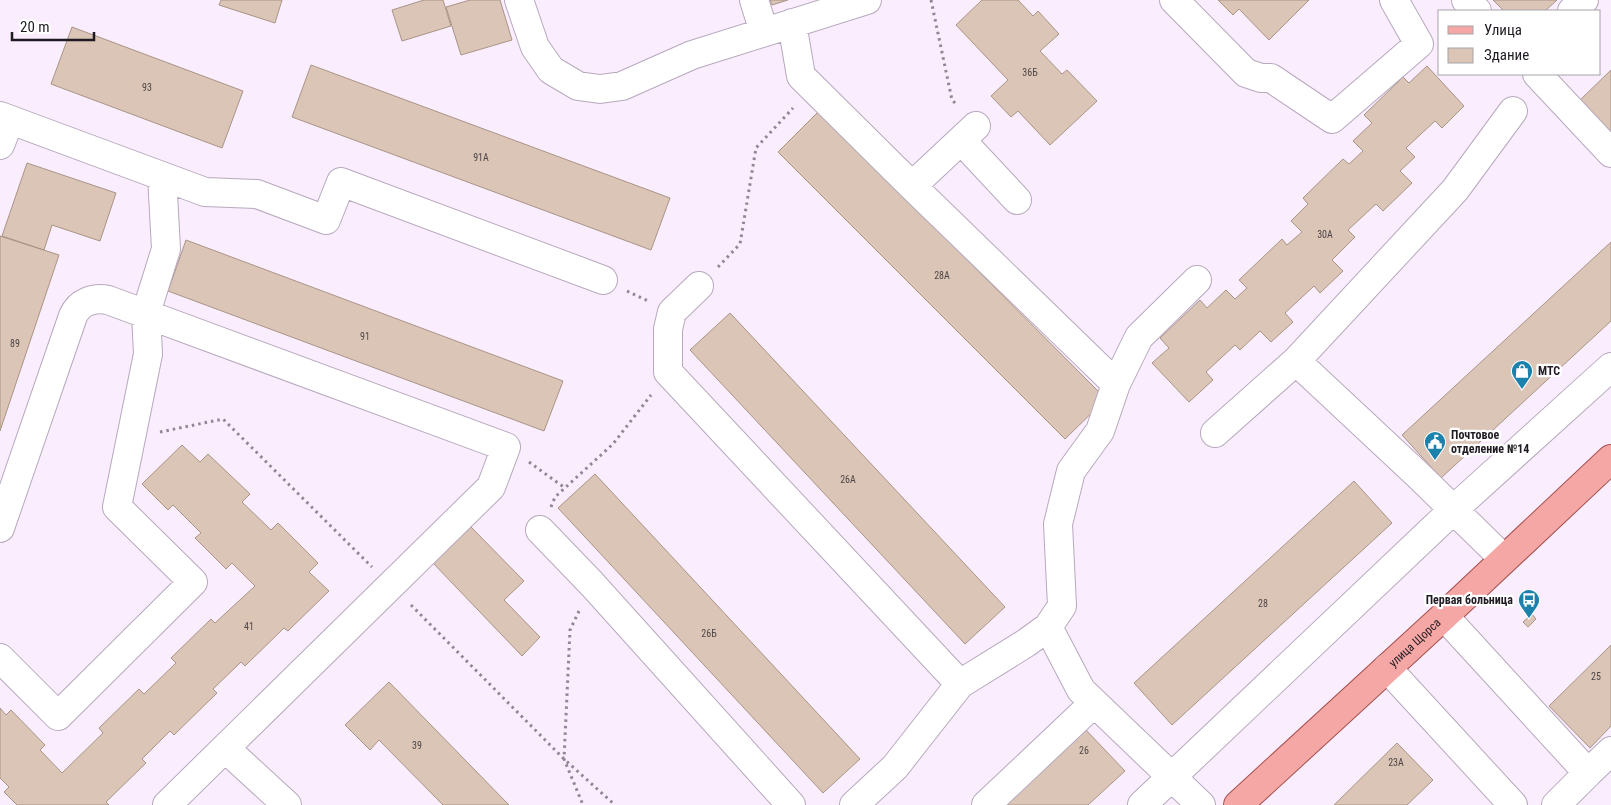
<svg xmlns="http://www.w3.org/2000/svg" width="1611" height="805" font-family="'Roboto Condensed',sans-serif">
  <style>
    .building { fill: #dbc5b6; stroke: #a99486 }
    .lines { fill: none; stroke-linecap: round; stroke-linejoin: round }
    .minor-casing { stroke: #b7a9bd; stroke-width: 30 }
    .major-casing { stroke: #a5504f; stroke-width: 30 }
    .path { stroke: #908793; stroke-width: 3; stroke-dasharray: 2.5 4; stroke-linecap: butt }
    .minor { stroke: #fff; stroke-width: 28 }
    .major { stroke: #f4a7a4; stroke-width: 28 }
    .labels { text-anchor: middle; stroke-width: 4.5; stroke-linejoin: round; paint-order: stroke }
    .number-label { font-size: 10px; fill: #4f4647 }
    .poi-label { font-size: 12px; font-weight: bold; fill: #201b22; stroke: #fff; text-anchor: start }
    .street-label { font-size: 12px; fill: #201b22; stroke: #fff }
  </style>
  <rect width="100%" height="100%" fill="#f9edfe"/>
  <!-- building -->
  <path class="building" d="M221,0H282L275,23L219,5Z
    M424,0H443L451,26L402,41L392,10Z
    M470,0H500L512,40L461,55L446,7Z
    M770,0H788L772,5Z
    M982,0H1018L1033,16L1038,11L1059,34L1040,51L1062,74L1067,70L1097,101L1050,145L1018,111L1011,117L991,96L1008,80L956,25Z
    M1218,0H1309L1269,40L1239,9L1233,15Z
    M1493,0H1557L1545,11H1504Z
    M72,27L243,91L222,148L51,84Z
    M311,65L670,198L651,250L292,117Z
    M1427,66L1464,106L1442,128L1435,121L1406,148L1415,157L1400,171L1412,183L1383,211L1376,204L1348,230L1355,237L1332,260L1343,271L1320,293L1314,286L1285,313L1293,322L1271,342L1260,331L1240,350L1235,345L1206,372L1213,380L1189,402L1152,363L1169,348L1160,338L1200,300L1207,308L1226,290L1235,299L1247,288L1239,280L1282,239L1287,245L1302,232L1291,221L1308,204L1303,198L1343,159L1349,164L1363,151L1353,141L1372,123L1364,115L1403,77L1409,83Z
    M1611,70V136L1578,102Z
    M819,111L1106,399L1065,439L778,152Z
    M27,163L116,193L100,241L52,225L44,250L2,236Z
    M0,236L59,255L0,431Z
    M186,240L563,381L544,431L168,291Z
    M1611,242V321L1441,478L1402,435Z
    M730,313L1005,607L965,644L690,350Z
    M182,445L200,462L208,454L250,494L242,502L271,530L278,523L318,563L309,572L329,591L288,631L284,628L245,666L241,662L213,689L217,693L174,735L170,731L142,759L146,763L106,802L109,805H17L4,792L9,787L0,778V708L6,715L11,710L45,745L40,750L62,773L103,733L99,728L139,689L144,694L176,663L171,658L211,619L215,623L255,586L232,563L226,569L195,538L201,533L173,505L168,510L142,484Z
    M595,474L860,759L823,793L558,508Z
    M1354,481L1392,523L1172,725L1134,683Z
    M471,527L524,581L504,600L540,637L522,656L433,563Z
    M1532,614L1536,619L1528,627L1523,622Z
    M1611,645V726L1590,748L1549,706Z
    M389,682L509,805H443L379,740L370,750L345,725Z
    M1085,729L1125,771L1088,805H1005Z
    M1397,743L1433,780L1407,805H1334Z"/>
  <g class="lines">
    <!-- minor casing -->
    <g class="minor-casing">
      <path id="minor" d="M519,0L535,47L551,70L578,86L600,89L622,86L692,55L867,0
        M754,0L764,32
        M1174,0L1246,73L1261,78H1271L1332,119L1419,44L1394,0
        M1466,0L1477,11
        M1572,11L1584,0
        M792,23L801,76L912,186L1116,384L1100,431L1071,471L1058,524L1062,606L1048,627L1081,690L1201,805
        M1537,74L1611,153
        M0,116L205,192L257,194L326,220L341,182L603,280
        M961,140L1017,200
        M0,145L10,120
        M912,186L976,126
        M699,286L672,312L668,329V372L960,684
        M1296,361L1418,475L1504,559
        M1116,384L1139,337L1197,280
        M1215,433L1296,361L1455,190L1513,111
        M0,528L73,316C79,302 94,297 108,300L506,447L491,487L167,805
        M540,530L592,584L791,805
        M1444,616L1588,773L1611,751
        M0,658L58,716L193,582L117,507L148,354L146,313L166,249L162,176
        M1387,668L1513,805
        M225,748L287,805
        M854,805L895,767L960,684L1026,643L1048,627
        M986,805L1094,703
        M1142,805L1453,510L1611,367
        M1556,805L1588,773"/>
    </g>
    <!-- major casing -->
    <g class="major-casing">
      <g id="major">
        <path id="s1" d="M1238,805L1444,616L1611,459"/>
      </g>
    </g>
    <!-- path -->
    <path class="path" d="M931,0L952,100L957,105
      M718,267L740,244L756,148L793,108
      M627,291L648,301
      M160,432L223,419L372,567
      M529,462L565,488
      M551,507L555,497L613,444L651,395
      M411,605L564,759L615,805
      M579,611L570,630L564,759L583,805"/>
    <!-- minor -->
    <use href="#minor" class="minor"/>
    <!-- major -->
    <use href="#major" class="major"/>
  </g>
  <!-- icons -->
  <defs>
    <g id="shop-pin" transform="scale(1.125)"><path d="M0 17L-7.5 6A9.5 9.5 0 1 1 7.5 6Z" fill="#1c82ac" stroke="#fff"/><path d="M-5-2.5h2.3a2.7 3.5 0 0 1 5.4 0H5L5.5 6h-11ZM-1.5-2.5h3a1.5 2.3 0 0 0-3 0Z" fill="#fff"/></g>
    <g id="civic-pin" transform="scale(1.125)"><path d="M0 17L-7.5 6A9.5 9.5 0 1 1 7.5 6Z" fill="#1c82ac" stroke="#fff"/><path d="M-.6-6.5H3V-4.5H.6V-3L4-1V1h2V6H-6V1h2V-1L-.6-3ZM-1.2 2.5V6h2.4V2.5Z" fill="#fff"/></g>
    <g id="bus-pin" transform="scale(1.125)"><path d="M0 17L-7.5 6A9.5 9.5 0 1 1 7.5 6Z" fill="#1c82ac" stroke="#fff"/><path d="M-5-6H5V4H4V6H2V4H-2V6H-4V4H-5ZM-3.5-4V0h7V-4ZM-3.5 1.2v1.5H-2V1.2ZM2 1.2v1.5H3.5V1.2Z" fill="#fff"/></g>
  </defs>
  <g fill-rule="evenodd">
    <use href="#shop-pin" x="1522" y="371"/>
    <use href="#civic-pin" x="1435" y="442"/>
    <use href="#bus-pin" x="1529" y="600"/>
  </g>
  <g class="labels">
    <!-- number labels -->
    <g class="number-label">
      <text x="1030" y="76">36Б</text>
      <text x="147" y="91">93</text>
      <text x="481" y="161">91А</text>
      <text x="1325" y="238">30А</text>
      <text x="942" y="279">28А</text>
      <text x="365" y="340">91</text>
      <text x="15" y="347">89</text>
      <text x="848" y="483">26А</text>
      <text x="1263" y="607">28</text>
      <text x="249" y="630">41</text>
      <text x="709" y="637">26Б</text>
      <text x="1596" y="680">25</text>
      <text x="417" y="749">39</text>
      <text x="1084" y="754">26</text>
      <text x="1396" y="766">23А</text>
    </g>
    <!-- poi labels -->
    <g class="poi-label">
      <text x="1538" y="375">МТС</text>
      <text x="1451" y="439">Почтовое<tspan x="1451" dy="14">отделение №14</tspan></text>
      <text x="1513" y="604" text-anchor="end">Первая больница</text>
    </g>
    <!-- street labels -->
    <g class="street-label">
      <text dy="4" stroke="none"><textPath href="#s1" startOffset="240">улица Щорса</textPath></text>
    </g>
  </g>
  <!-- legend -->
  <rect x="1438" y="10" width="162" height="65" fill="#ffffff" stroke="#a6a4a7"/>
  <rect x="1448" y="26" width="25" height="8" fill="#f4a7a4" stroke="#a6a4a7"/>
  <text x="1484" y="35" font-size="15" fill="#201b22">Улица</text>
  <rect x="1448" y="48" width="25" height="15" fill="#dbc5b6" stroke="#a6a4a7"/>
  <text x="1484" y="60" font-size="15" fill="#201b22">Здание</text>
  <!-- scale -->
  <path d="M12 32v8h82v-8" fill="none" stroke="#201b22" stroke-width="2.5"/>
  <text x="20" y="32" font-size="15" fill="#201b22" stroke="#ffffff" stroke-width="4" paint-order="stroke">20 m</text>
</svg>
